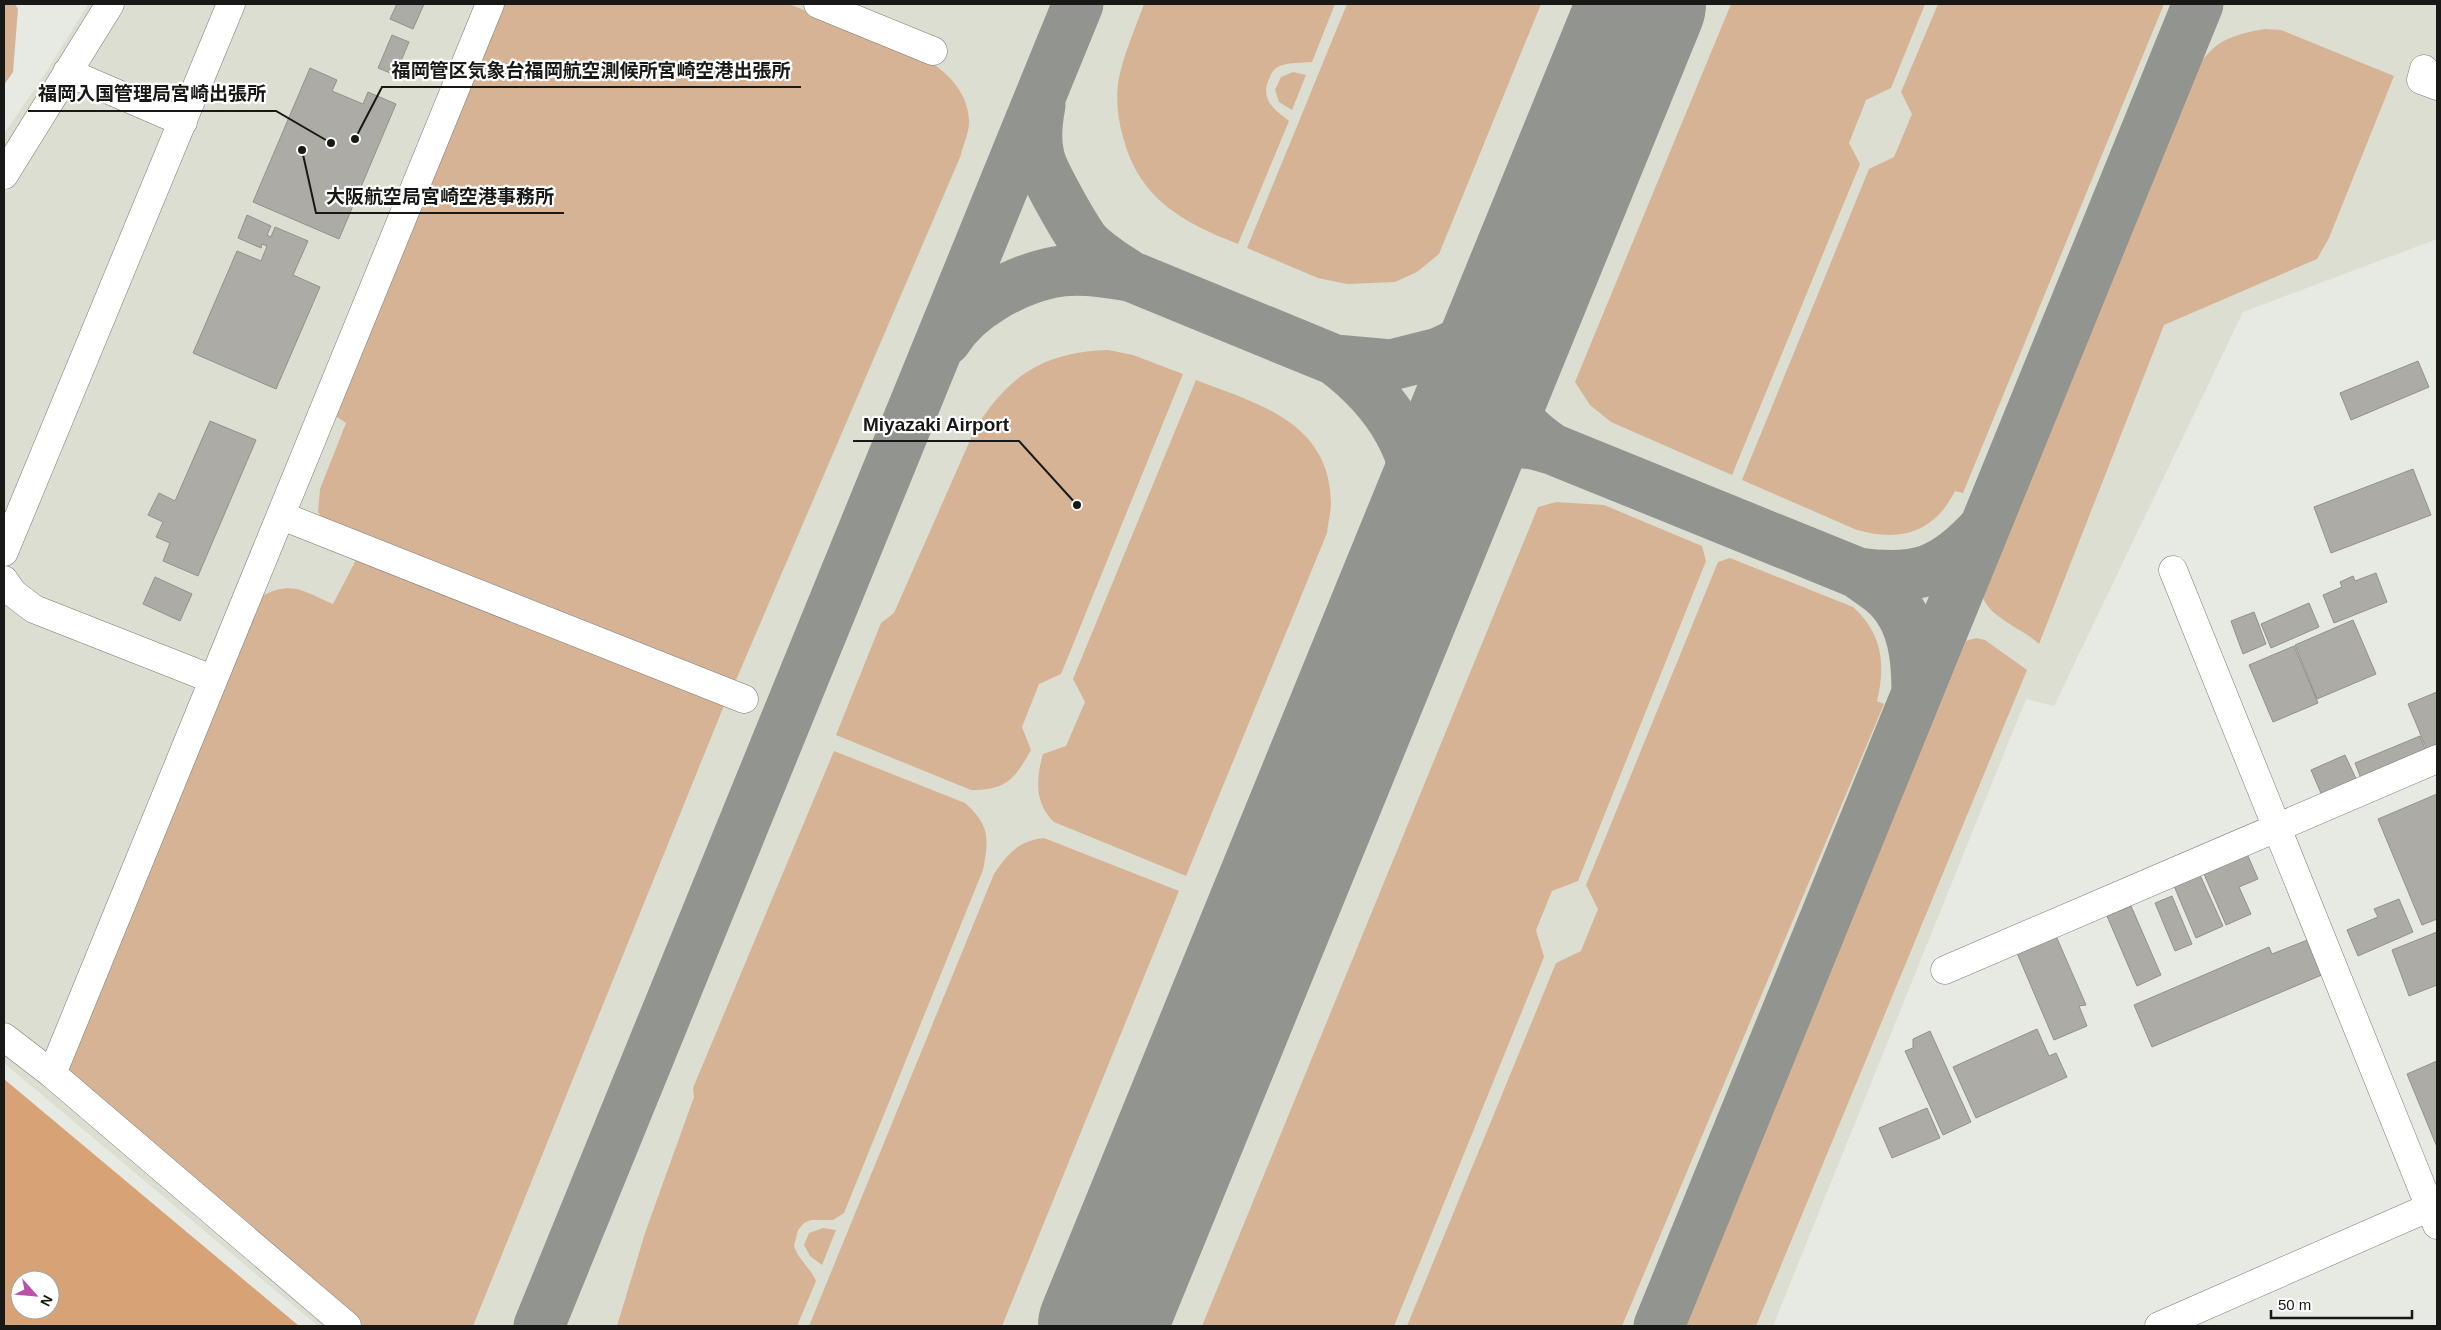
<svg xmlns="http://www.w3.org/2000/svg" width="2441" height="1330" font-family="Arial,'Noto Sans JP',sans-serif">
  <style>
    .built { fill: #dbded1 }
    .green { fill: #d7b395 }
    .forest { fill: #d7a376; fill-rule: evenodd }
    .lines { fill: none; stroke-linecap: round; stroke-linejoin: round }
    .taxiway { stroke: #929490; stroke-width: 51 }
    .runway { stroke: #929490; stroke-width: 128 }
    .building { fill: #adaba5; stroke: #93918b }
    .minor-casing { stroke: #797b75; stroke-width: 29 }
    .minor { stroke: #fff; stroke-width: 28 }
    .leader { fill: none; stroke: #181916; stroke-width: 2 }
    .callout-dot { fill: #181916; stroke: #fff; stroke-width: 2 }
    .callout-label { font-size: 19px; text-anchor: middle; font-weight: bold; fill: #181916; stroke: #fff; stroke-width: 4.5; stroke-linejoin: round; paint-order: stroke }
  </style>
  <rect width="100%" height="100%" fill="#e7e9e3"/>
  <!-- built -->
  <path class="built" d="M88,4H2437V239L2243,312L2054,706L2026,699L1773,1326H318L4,1063V134L49,68Z"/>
  <!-- green -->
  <path class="green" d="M4,4H15L18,9L13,72L4,85Z
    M497,4H789L932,63C951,76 968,95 969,120C970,131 963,144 961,155L733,687L325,522L318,512L320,489L346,423L331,413Z
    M1144,4H1335L1312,62C1302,63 1290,62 1280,66C1275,68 1272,71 1270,77C1259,98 1273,109 1289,121L1238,244C1182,222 1139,199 1123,137C1117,116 1115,94 1120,73C1126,49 1136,26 1144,4Z
    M1347,4H1541L1439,254L1417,272L1395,282L1347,284L1318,278L1247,248Z
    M1731,4H1925L1891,88L1866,100L1849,143L1860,164L1732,475L1611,422L1590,405L1575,382Z
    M1938,4H2164L1963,493L1955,491C1934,533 1900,542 1857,530L1742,480L1869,169L1894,157L1912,114L1901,92Z
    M2265,29L2281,30L2394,76L2329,238L2317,259L2164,325L2039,644C2022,628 1992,619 1983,598L2188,81C2211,44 2223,36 2265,29Z
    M1293,72L1306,75L1292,110L1279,102L1275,90L1281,77Z
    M1108,350L1133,355L1183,374L1061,674L1039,684L1022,727L1031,750C1015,779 1006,790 971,790L836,735L881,623L894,613L975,429C1009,375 1044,352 1108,350Z
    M1196,380C1258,404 1329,421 1331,502C1331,512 1328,523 1327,533L1186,876L1054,822C1034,803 1036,779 1043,754L1066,746L1085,702L1073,679Z
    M1556,502L1604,505L1702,546L1706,561L1578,881L1552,891L1536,930L1544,957L1394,1326H1202L1538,507Z
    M357,558L725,703L473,1326H362L351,1313L68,1071L66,1059L262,596C293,580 304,592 333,604Z
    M1730,558L1853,607C1882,633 1886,664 1877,701L1884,704L1622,1326H1407L1556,963L1581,951L1598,909L1586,885L1718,562Z
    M1976,638L1985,640L2027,670L1756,1326H1680L1966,641Z
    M834,751L965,803C990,825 989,839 983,870L844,1213L833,1220H811L804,1223L798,1230L794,1246C799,1261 810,1267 816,1281L797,1326H617L646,1230L694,1097L693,1088Z
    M1044,838L1179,891L1002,1326H809L994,874C1007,854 1020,840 1044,838Z
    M823,1228L836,1230L822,1265L810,1256L804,1245L809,1233Z"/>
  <!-- forest -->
  <path class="forest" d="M4,1079L299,1326H4ZM20,1280H50V1310H20Z"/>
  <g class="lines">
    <!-- taxiway -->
    <path class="taxiway" d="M1040,105C1037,121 1035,140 1039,156C1042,172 1074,227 1084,241C1096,255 1115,266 1130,276L1335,360L1391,365L1439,353L1462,342L1485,327L1505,308L1538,259
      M1508,332C1494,388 1503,416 1552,449L1858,573C1917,581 1944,572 1984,528
      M946,340C967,306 1012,282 1050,273C1076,267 1104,272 1130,276
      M1335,360C1388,400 1425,455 1419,524C1418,540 1412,557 1409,573
      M1434,515C1440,504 1445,491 1452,480C1465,460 1492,444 1517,443C1529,442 1541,446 1552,449
      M1858,573C1868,581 1881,588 1889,597C1914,622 1917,660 1917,692
      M539,1326L1078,4
      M1659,1326L2198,4"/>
    <!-- runway -->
    <path class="runway" d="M1102,1326L1642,4"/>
  </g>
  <!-- building -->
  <path class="building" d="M397,4H424L413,29L390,19Z
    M392,35L409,42L395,75L378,68Z
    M310,68L337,80L332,91L363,104L368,92L396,104L339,239L253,202Z
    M247,215L271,226L267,235L271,237L275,227L308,241L293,275L320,287L276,389L193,353L237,251L261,261L267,246L262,244L261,248L238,238Z
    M2418,361L2429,387L2351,420L2340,393Z
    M210,421L256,440L198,576L163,561L170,543L156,537L163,522L148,515L159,493L175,501Z
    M2413,469L2431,515L2331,553L2314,507Z
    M2376,573L2387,602L2334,623L2323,595L2342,587L2340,582L2353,576L2355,581Z
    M155,577L192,594L180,621L143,604Z
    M2309,603L2319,627L2271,648L2261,624Z
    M2254,612L2266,644L2243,654L2231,621Z
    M2353,620L2376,674L2317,699L2295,645Z
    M2294,646L2318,703L2273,722L2249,665Z
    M2437,692V746L2427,750L2408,704Z
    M2420,736L2427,754L2362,781L2355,763Z
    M2345,755L2358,783L2323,798L2311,770Z
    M2437,794V919L2422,925L2378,819Z
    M2244,847L2258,879L2239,887L2251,914L2226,925L2201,867Z
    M2200,875L2223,926L2196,938L2174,886Z
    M2172,896L2192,944L2175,951L2155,903Z
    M2399,899L2413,932L2358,956L2347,930L2378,917L2374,909Z
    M2131,906L2161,975L2137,986L2107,916Z
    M2053,929L2086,1005L2079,1006L2087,1026L2054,1040L2014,946Z
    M2437,932V985L2409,996L2392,950Z
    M2310,939L2324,974L2152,1047L2134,1005L2269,947L2272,954Z
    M2037,1029L2049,1056L2056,1053L2067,1077L1976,1118L1953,1067Z
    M1930,1031L1971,1122L1943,1135L1905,1051L1913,1048V1039Z
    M2437,1061V1147L2407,1074Z
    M1927,1108L1940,1138L1892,1158L1879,1128Z"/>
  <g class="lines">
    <!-- minor casing -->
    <g class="minor-casing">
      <path id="minor" d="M818,4L933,51
        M2424,69L2421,80L2437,86
        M67,72L183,122
        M4,175L110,4
        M282,516L744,699
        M4,552L231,4
        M2173,570L2437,1225
        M4,580L13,593L34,609L212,679
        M1945,970L2437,759
        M4,1037L52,1074L347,1326
        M52,1074L490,4
        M2159,1326L2437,1204"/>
    </g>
    <!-- minor -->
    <use href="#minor" class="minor"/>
  </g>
  <!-- callouts -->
  <path class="leader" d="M355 139L382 87H801M331 143L276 111H28M302 150L316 213H564M1077 505L1019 441H853"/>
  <g class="callout-dot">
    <circle cx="355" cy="139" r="5"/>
    <circle cx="331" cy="143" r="5"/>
    <circle cx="302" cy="150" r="5"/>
    <circle cx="1077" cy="505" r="5"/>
  </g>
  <g class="callout-label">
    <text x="591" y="77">福岡管区気象台福岡航空測候所宮崎空港出張所</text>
    <text x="152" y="100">福岡入国管理局宮崎出張所</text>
    <text x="440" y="203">大阪航空局宮崎空港事務所</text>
    <text x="936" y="431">Miyazaki Airport</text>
  </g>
  <!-- border -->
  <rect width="2441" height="1330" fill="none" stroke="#181916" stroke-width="10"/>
  <!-- north arrow -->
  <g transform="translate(35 1295) rotate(117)"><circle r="24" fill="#ffffff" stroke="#a3a3a2"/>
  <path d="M0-4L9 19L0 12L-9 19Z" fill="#bc4eac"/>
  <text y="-8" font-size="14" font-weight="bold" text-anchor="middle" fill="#181916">N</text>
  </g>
  <!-- scale -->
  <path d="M2271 1310v8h141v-8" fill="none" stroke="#181916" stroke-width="2.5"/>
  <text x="2278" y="1310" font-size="15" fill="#181916" stroke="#ffffff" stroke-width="4" paint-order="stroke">50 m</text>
</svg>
